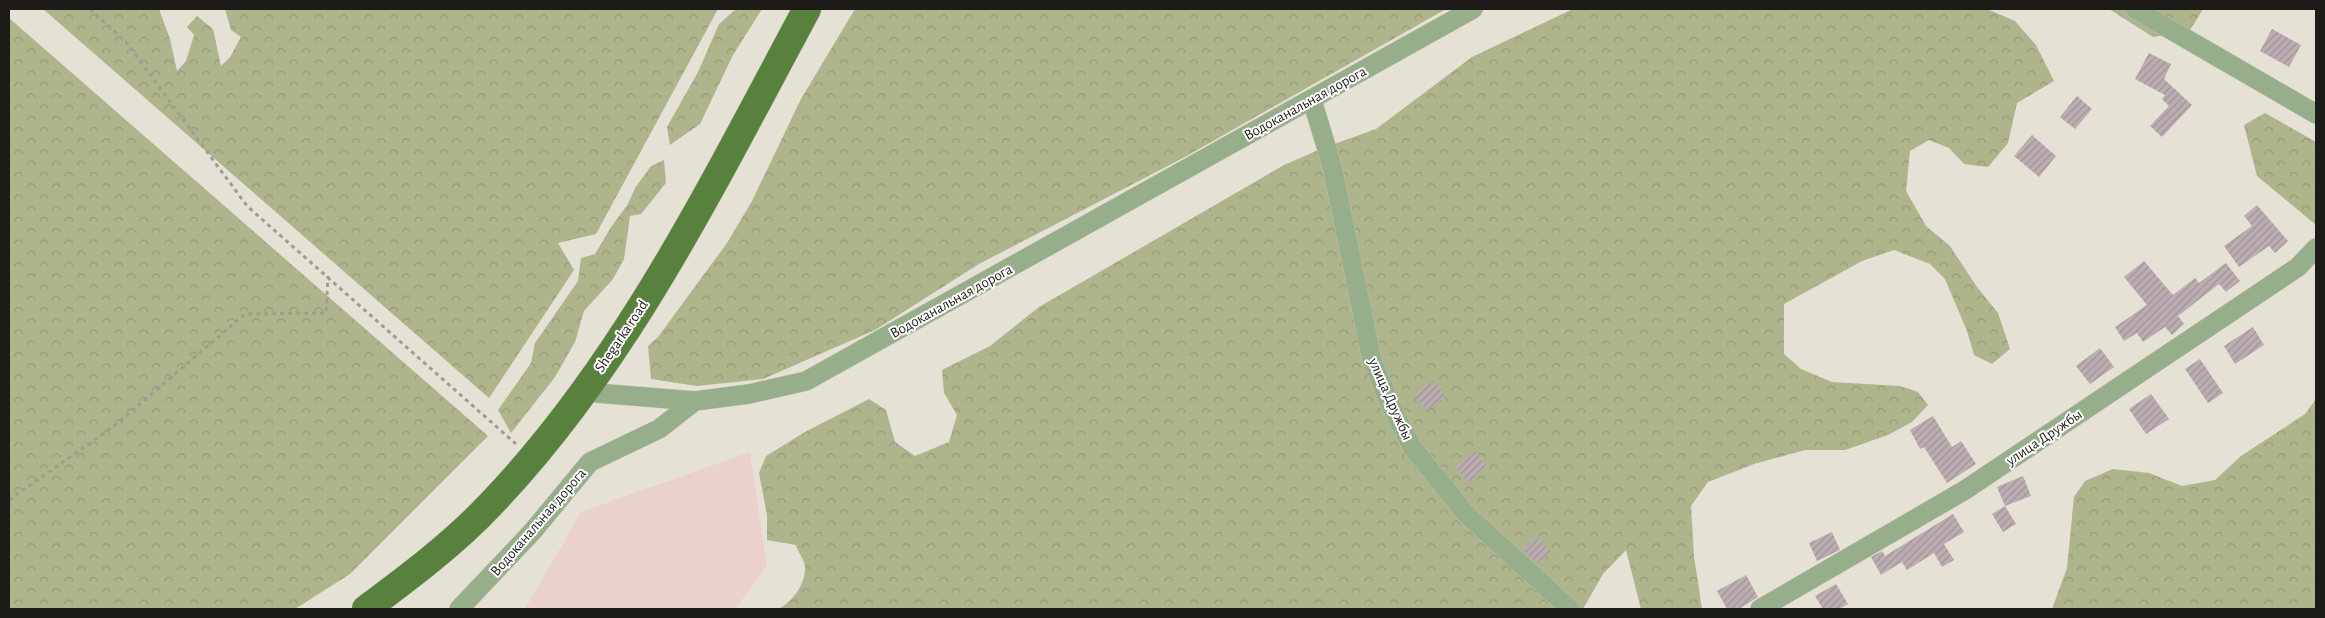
<svg xmlns="http://www.w3.org/2000/svg" width="2325" height="618" font-family="'Alegreya Sans',sans-serif">
  <style>
    .industrial { fill: #ebd1ce }
    .forest { fill: url(#forest-crowns) }
    .building { fill: url(#building-hatch) }
    .lines { fill: none; stroke-linecap: round; stroke-linejoin: round }
    .minor-casing { stroke: #c2bdb3; stroke-width: 20 }
    .primary-casing { stroke: #c2bdb3; stroke-width: 29 }
    .path { stroke: #a09c92; stroke-width: 3; stroke-dasharray: 4 4; stroke-linecap: butt }
    .minor { stroke: #97ae8a; stroke-width: 19 }
    .primary { stroke: #58813e; stroke-width: 28 }
    .labels { text-anchor: middle; stroke-width: 4; stroke-linejoin: round; paint-order: stroke }
    .street-label { font-size: 15px; fill: #1d1b17; stroke: #fff }
  </style>
  <defs>
    <pattern id="forest-crowns" width="20" height="18" patternUnits="userSpaceOnUse" patternTransform="scale(1.25)"><rect width="20" height="18" fill="#aeb48b"/><path d="M2 6a3 3 0 1 1 6 0M12 15a3 3 0 1 1 6 0" fill="none" stroke="#959a77"/></pattern>
    <pattern id="building-hatch" width="6" height="6" patternUnits="userSpaceOnUse" patternTransform="scale(1.25)"><rect width="6" height="6" fill="#bbadb1"/><path d="M-1 1l2-2M0 6l6-6M5 7l2-2" fill="none" stroke="#a09498"/></pattern>
  </defs>
  <rect width="100%" height="100%" fill="#e6e1d5"/>
  <!-- industrial -->
  <path class="industrial" d="M750,452L767,566L735,609H525L581,512Z"/>
  <!-- forest -->
  <path class="forest" d="M43,9H159L170,39L177,71L186,61L194,35L187,27L197,16L213,29L221,66L230,57L241,37L231,30L225,9H718L596,234L558,243L574,270L489,398Z
    M736,9H762L733,55L700,124L670,145L667,127L698,72L719,24Z
    M855,9H1446L1183,158L979,264L875,330L763,379L697,386L651,379L648,346L658,337L727,243L752,201L801,99Z
    M1573,9H1987L2015,21L2036,45L2054,81L2017,103L2008,143L1988,167L1964,164L1949,148L1929,140L1910,151L1906,191L1926,226L1950,246L1977,287L1998,313L2010,349L1992,364L1974,355L1967,331L1945,279L1930,264L1894,250L1862,261L1784,304V354L1801,369L1832,382L1900,386L1918,392L1928,405L1912,422L1888,435L1845,450H1805L1754,464L1708,482L1691,506L1694,556L1702,609H1641L1626,550L1603,574L1583,609H778C792,603 806,583 805,567C805,561 798,552 796,545L767,540V515L759,473L766,456L805,432L869,399L886,410L895,442L915,456L949,442L957,415L944,393L942,370L990,346L1039,307L1284,165L1323,148L1376,129L1472,57Z
    M2109,9H2203L2189,32L2153,37Z
    M9,18L488,436L350,574L295,609H9Z
    M2265,113L2316,142V225L2257,176L2244,125Z
    M664,160L666,183L641,214L630,216L624,259L613,279L584,311L575,342L555,377L511,433L498,410L531,363L535,343L578,281L581,258L595,254L611,227L628,204L635,188L651,166Z
    M2316,399V609H2052L2067,568L2074,497L2085,481L2113,469L2149,473L2182,486L2215,480L2241,456L2305,414Z"/>
  <!-- building -->
  <path class="building" d="M2272,29L2301,45L2289,67L2260,51Z
    M2149,53L2171,64L2164,79L2192,105L2162,137L2150,126L2169,106L2162,99L2165,95L2135,79Z
    M2077,96L2092,109L2075,129L2060,117Z
    M2032,135L2056,156L2039,177L2014,156Z
    M2257,205L2288,241L2275,253L2269,246L2239,267L2224,246L2252,226L2244,216Z
    M2144,261L2173,295L2195,278L2199,283L2226,263L2240,281L2226,292L2219,284L2178,316L2184,324L2172,335L2165,327L2143,342L2137,333L2124,341L2115,327L2147,305L2124,277Z
    M2253,327L2264,345L2235,364L2224,346Z
    M2100,348L2114,367L2090,384L2076,366Z
    M2200,359L2223,393L2208,403L2185,369Z
    M1434,380L1446,396L1427,411L1415,395Z
    M2151,394L2169,419L2146,434L2129,409Z
    M1933,416L1952,447L1961,441L1976,464L1947,483L1924,447L1920,449L1910,430Z
    M1475,451L1487,467L1468,482L1456,466Z
    M2023,476L2031,496L2005,506L1997,487Z
    M2005,506L2016,524L2003,532L1992,514Z
    M1953,514L1964,532L1944,544L1954,560L1942,567L1934,553L1907,570L1902,562L1881,575L1871,557L1882,551L1885,556Z
    M1832,532L1840,550L1817,561L1809,543Z
    M1538,537L1551,552L1537,563L1522,550Z
    M1746,575L1758,597L1739,609H1727L1717,591Z
    M1836,584L1848,604L1839,609H1823L1815,596Z"/>
  <g class="lines">
    <!-- minor casing -->
    <g class="minor-casing">
      <path id="minor" d="M2135,9L2316,114
        M1312,100L1332,166L1372,360L1391,406L1412,447L1466,514L1570,609
        M584,392L695,401
        M459,609L532,532L590,462L659,429L695,401L749,394L806,381L1473,9
        M1760,609L1965,490L2298,267L2316,248"/>
    </g>
    <!-- primary casing -->
    <g class="primary-casing">
      <path id="primary" d="M366,609C409,577 453,544 490,505C627,362 714,181 807,9"/>
    </g>
    <!-- path -->
    <path class="path" d="M90,9L126,42L247,206L516,444
      M9,500L114,426L245,314L326,313L328,276"/>
    <!-- minor -->
    <use href="#minor" class="minor"/>
    <!-- primary -->
    <use href="#primary" class="primary"/>
  </g>
  <g class="labels">
    <!-- street labels -->
    <g class="street-label">
      <text transform="translate(1305 103) rotate(-29)" y="5">Водоканальная дорога</text>
      <text transform="translate(951 301) rotate(-29)" y="5">Водоканальная дорога</text>
      <text transform="translate(621 336) rotate(-56)" y="5">Shegarka road</text>
      <text transform="translate(1391 399) rotate(66)" y="5">улица Дружбы</text>
      <text transform="translate(2044 437) rotate(-34)" y="5">улица Дружбы</text>
      <text transform="translate(538 522) rotate(-49)" y="5">Водоканальная дорога</text>
    </g>
  </g>
  <!-- border -->
  <rect width="2325" height="618" fill="none" stroke="#1d1b17" stroke-width="20"/>
</svg>
